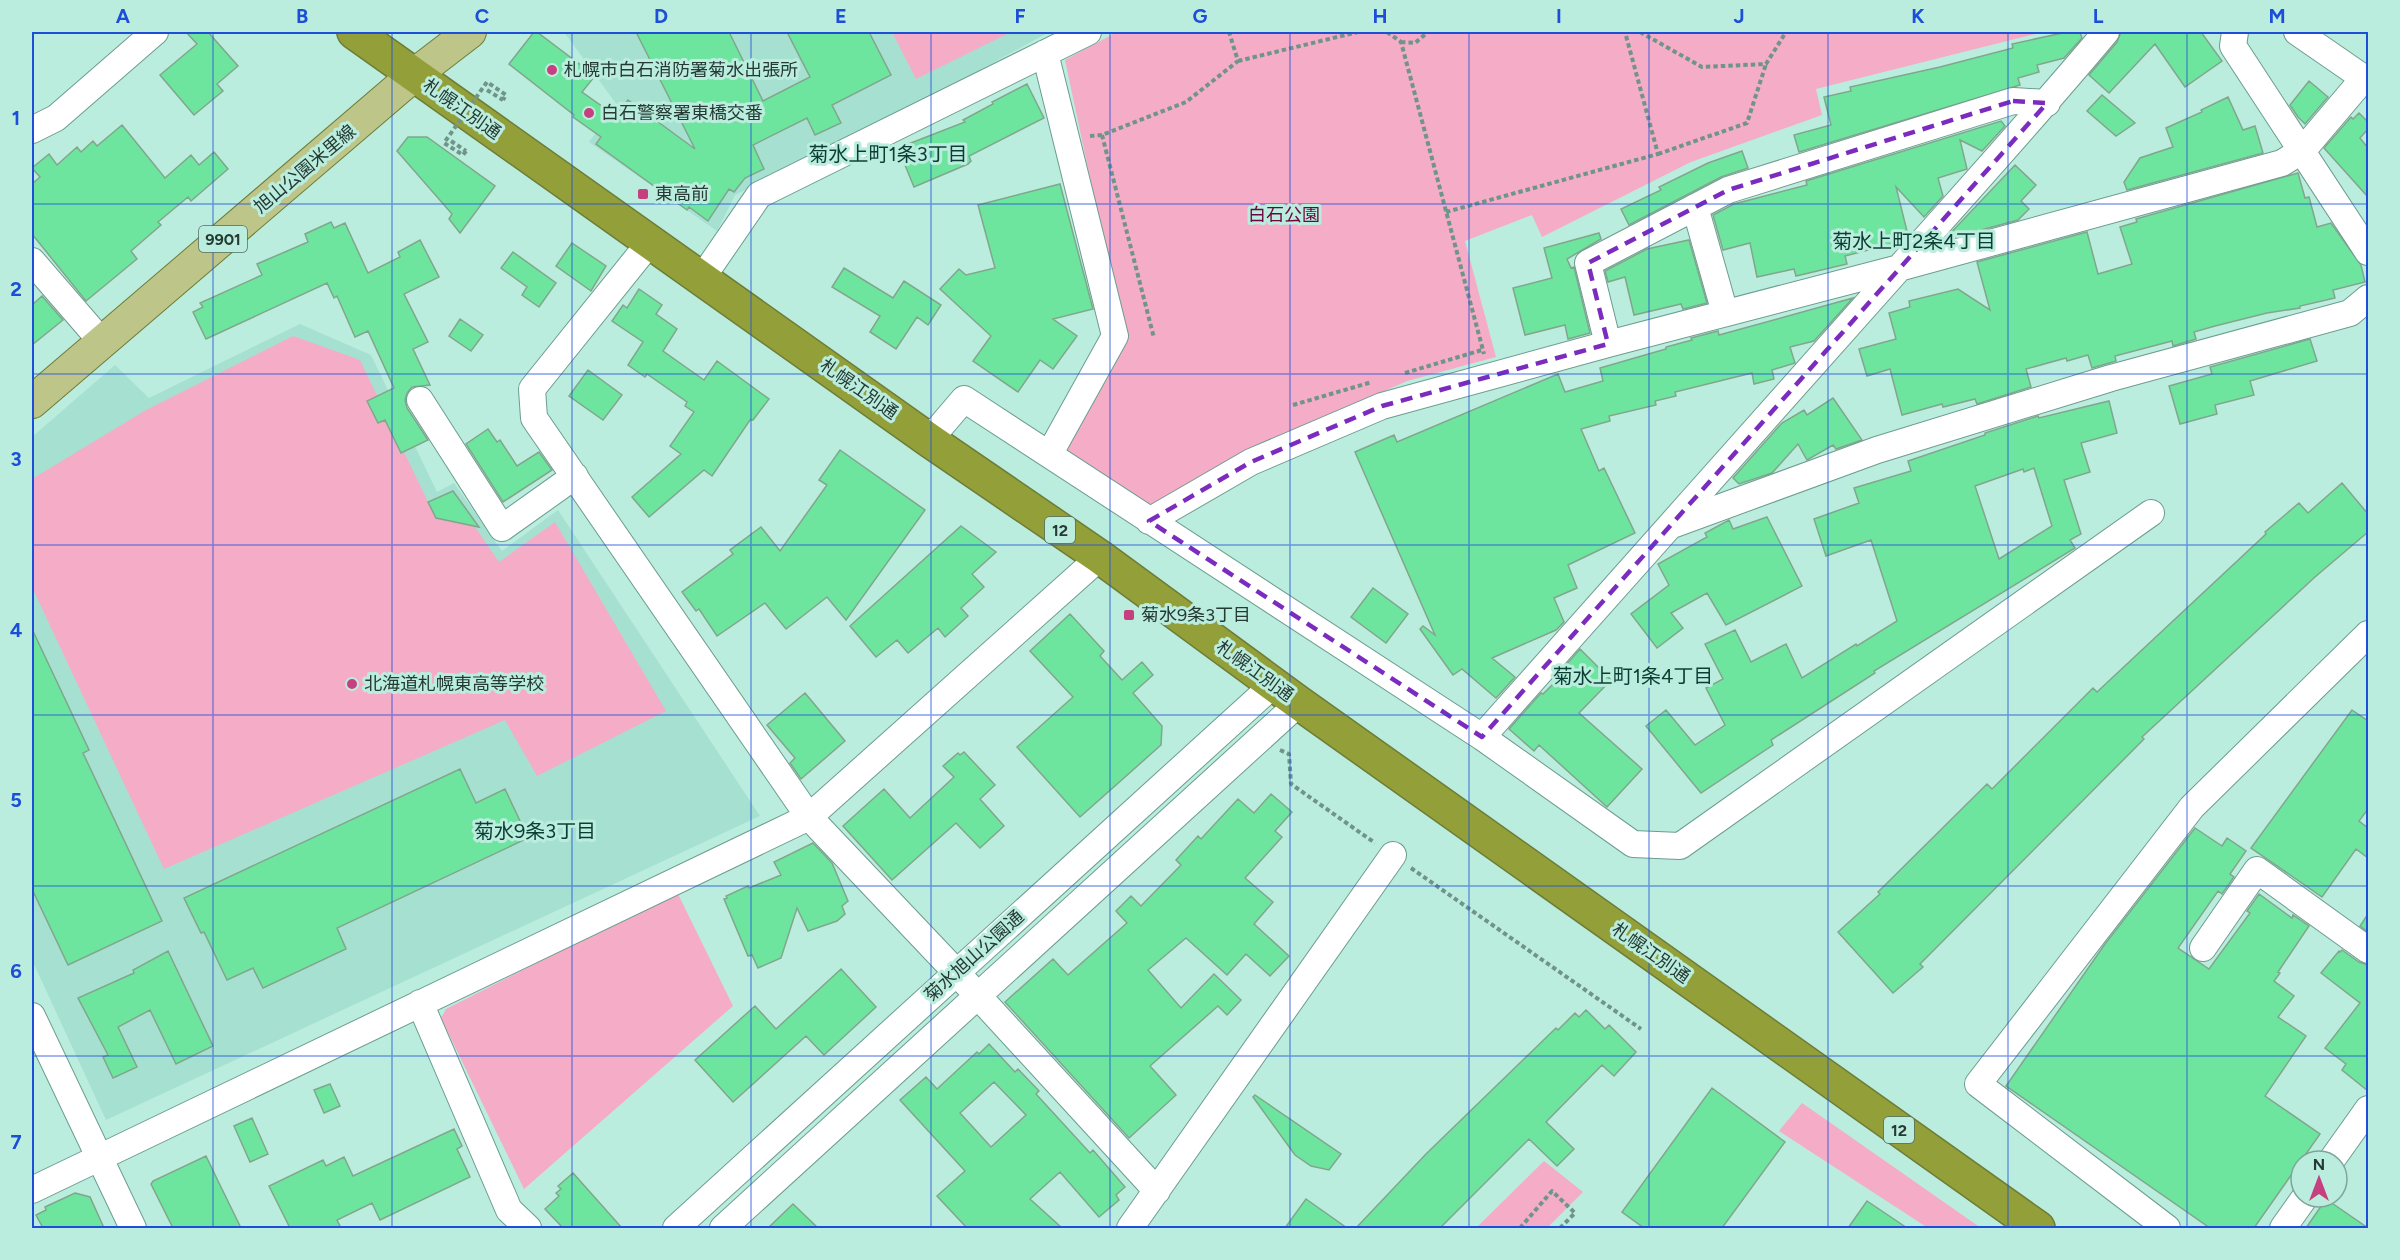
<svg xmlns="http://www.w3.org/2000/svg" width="2400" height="1260" font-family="Figtree,'Noto Sans JP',sans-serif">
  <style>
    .built { fill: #a6e0d0 }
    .green { fill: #f5acc7 }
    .building { fill: #6ee59e; stroke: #80a68d; stroke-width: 1.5; fill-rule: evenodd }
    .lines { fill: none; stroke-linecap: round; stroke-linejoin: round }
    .minor-casing { stroke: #6c9d8f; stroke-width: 28 }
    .major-casing { stroke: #6d7c37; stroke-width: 34 }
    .highway-casing { stroke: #6d7c37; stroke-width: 36 }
    .path { stroke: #709489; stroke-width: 4; stroke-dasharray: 4.5 3; stroke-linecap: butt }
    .minor { stroke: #fff; stroke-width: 26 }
    .major { stroke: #bec588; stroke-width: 32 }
    .highway { stroke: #939f39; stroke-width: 33 }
    .path-bridge { stroke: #709489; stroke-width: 4; stroke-dasharray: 4.5 3; stroke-linecap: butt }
    .marked { fill: none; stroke: #7b2cbf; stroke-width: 4.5; stroke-dasharray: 12 8; stroke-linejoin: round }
    .grid { fill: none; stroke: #1d4ed8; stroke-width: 1.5; stroke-opacity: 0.55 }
    .poi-dot { fill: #c63f7f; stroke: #baedde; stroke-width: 2 }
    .labels { text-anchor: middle; stroke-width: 6; stroke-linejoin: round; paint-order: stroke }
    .shield { fill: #baedde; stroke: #527067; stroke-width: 1.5 }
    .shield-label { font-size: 16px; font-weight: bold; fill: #263a34 }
    .poi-label { font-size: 18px; fill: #263a34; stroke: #baedde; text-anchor: start }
    .street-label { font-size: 18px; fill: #263a34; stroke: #baedde }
    .park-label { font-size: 18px; fill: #6e033f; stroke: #baedde }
    .neighbourhood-label { font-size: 20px; fill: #0a3e33; stroke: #baedde }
    .neatline { fill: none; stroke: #1d4ed8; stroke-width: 2 }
    .grid-label { font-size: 20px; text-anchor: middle; font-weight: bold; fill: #1d4ed8 }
  </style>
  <rect width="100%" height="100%" fill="#baedde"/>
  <!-- built -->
  <path class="built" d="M564,32H1049L938,93L735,195L717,231L589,142L617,105Z
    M300,324L371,355L437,492L454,483L502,551L558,510L760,816L106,1120L32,960V437L115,365L149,398Z"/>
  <!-- green -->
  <path class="green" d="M892,32H1011L916,79Z
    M1117,32H2043L1816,89L1822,115L1691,162L1542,237L1532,215L1465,241L1496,357L1407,381L1299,429L1148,509L1065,449L1125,342L1065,60Z
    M293,336L360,360L429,504L452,493L499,562L555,522L666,711L537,776L505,720L164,869L32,587V479L146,410Z
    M677,892L733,1006L524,1189L441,1018L446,1009Z
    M1802,1103L1981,1228H1928L1779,1131Z
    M1544,1161L1583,1192L1547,1228H1476Z"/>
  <!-- building -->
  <path class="building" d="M186,32H208L238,66L217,84L223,91L194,115L160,75L197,44Z
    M534,32H537L595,76L582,92L616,116L628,100L695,149L636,32H729L763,101L810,77L787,32H869L891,75L832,105L841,123L815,135L807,118L753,145L764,169L745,178L734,192L729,189L708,221L689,207L687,210L596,144L601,137L573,117L574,115L509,64Z
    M2067,32H2080L2082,38L2064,58L2037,65L2039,72L2018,78L2020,85L1799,152L1794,135L1831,125L1824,97L1851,91L1850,87L1940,67L2013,48L2012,44Z
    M2121,32H2201L2222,61L2185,87L2155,44L2109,93L2089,75L2117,42Z
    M2309,81L2328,97L2305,124L2298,117L2290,105Z
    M1027,84L1044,118L969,156L971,161L968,164L914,187L898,148L965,122L963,120L993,104L992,102Z
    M2102,95L2135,123L2116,136L2087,111Z
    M2228,97L2243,130L2255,126L2263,153L2127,190L2124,182L2140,158L2173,147L2166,128L2202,112L2201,110Z
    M2359,113L2368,122V129L2360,138L2368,148V197L2324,148L2351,117L2353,119Z
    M2001,121L2005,126L1982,151L1960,140L1967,169L1938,178L1943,196L1924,217L1896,187L1908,235L1903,241L1845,256L1847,264L1796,276L1794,269L1757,277L1750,243L1723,250L1713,215L1734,204L1807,185L1806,181Z
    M122,125L165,178L191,155L199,165L214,152L228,169L191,201L188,197L158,222L161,225L131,251L137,259L86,301L32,234V184L40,177L32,168L49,154L57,165L77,147L81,152L93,141L97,146Z
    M408,137H427L495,186L460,233L449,219L452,214L397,151Z
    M1742,151L1748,168L1721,177L1629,225L1621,209L1661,190L1659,187L1708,163Z
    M2015,165L2036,185L2021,201L2029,209L2018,220L1944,240Z
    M2298,173L2305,198L2309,197L2317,227L2331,223L2361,265L2365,282L2333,290L2335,298L2300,306V308L2267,313L2215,326L2194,332L2196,339L2173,346L2172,341L2115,356L2116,361L2092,368L2088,355L2067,361L2066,358L2026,369L2031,387L1977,404L1975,399L1943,407L1942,404L1902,415L1890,369L1867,376L1859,349L1896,339L1889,313L1910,307L1909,301L1958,289L1990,310L1977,262L2087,232L2098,274L2132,264L2120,227L2137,222L2136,219Z
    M1060,184L1093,309L1053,319L1077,336L1053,369L1040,360L1018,392L973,361L991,336L940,289L959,269L966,275L995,268L978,205Z
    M331,222L334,228L345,223L368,273L400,257L398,252L420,240L439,277L404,294L428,342L413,349L430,385L412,387L407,393L405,400L407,408L428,440L401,453L385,420L378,423L367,401L394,388L368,331L355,337L337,296L334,298L327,283L206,339L193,312L203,307L200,303L262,275L257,264L308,242L305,234Z
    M1599,233L1601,239L1567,259L1571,268L1574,267L1590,333L1568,339L1565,325L1525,335L1513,288L1552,278L1544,248Z
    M1689,240L1707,303L1683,309L1681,304L1634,315L1625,277L1608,282L1605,271L1647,249Z
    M572,243L606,266L591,291L556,266Z
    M513,252L556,283L539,307L522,295L527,287L501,268Z
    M844,268L893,298L904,281L941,305L928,325L917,317L896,349L870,332L880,316L832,287Z
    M639,289L662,305L656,314L677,329L663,351L704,380L717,361L769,399L753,420H750L712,476L704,470L649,517L632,497L681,454L670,446L694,412L685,406L687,402L647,374L645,377L628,365L643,342L612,321L623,305L627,308Z
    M42,296L63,320L32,345V305Z
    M1853,298L1814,341L1790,347L1795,363L1772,370L1774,379L1754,384L1752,373L1675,392L1676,396L1655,401L1656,405L1609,416L1610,421L1581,429L1599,471L1604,468L1635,533L1568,565L1577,588L1554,598L1564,622L1556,630L1492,658L1515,677L1496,698L1462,669L1453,675L1420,629L1423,626L1435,635L1355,452L1394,435L1397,442L1558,374L1565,392L1603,381L1600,368L1645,355L1666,349V347L1692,340L1691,338L1718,331L1719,335Z
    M460,319L483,335L471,351L449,336Z
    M2310,339L2317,361L2250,381L2254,395L2215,405L2217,414L2180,424L2169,386L2212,374L2210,367Z
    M588,370L622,395L603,420L569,396Z
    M1833,398L1862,440L1836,449L1833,445L1807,460L1798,444L1772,473L1739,484L1733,478L1782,423L1804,410L1807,415Z
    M2109,401L2117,433L2081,443L2090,472L2064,480L2081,534L2070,540L2075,548L1874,671L1875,673L1771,740L1773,745L1701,793L1646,726L1666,710L1695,745L1725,725L1706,688L1723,679L1705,644L1735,630L1751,662L1786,644L1802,678L1856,644L1857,646L1897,621L1871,540L1826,556L1814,519L1859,503L1854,488L1911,471L1908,461L1985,435V433L2038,416L2039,418ZM2034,468L2052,526L1999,559L1975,486L2023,469L2024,472Z
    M488,429L497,442L500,440L517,466L539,452L552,470L503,502L466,444Z
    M840,450L925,510L846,620L827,597L786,629L765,603L717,636L699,609L696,611L682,592L733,554L730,550L761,527L780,551L827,485L819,480Z
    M2342,483L2368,514V532L2315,577L2142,737L2144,739L1920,964L1923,967L1893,993L1838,932L1880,894L1878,892L1987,784L1992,789L2093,688L2097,692L2266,534L2265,532L2299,503L2308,513Z
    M453,491L479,527L436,518L428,502Z
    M1767,517L1802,586L1726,625L1707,593L1671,613L1683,628L1657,648L1631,614L1669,585L1658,564L1707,537L1705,533L1729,520L1733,529Z
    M961,526L996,552L972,574L984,587L961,608L968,616L945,637L938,628L908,653L897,640L876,657L850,626Z
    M1373,588L1408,614L1386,643L1351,617Z
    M1070,614L1104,651L1100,656L1122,680L1142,662L1153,675L1133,693L1162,726L1161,745L1080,817L1017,747L1073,697L1030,651Z
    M32,629L89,750L83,753L162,921L68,965L32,889Z
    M1580,649L1611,680L1579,713L1642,769L1607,807L1539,745L1534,751L1509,729L1541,693L1543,694L1569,668L1566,665Z
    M805,693L845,741L801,779L790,763L795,758L767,725Z
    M2352,710L2368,721V809L2359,821L2368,828V858L2356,849L2322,897L2251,848Z
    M964,752L995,785L980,799L1004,826L980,848L956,823L892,880L843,826L884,789L910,818L954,777L943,766L958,753L960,755Z
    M460,769L476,803L505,789L528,838L337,928L346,949L263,988L253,968L227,980L204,932L201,933L184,898Z
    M1271,794L1292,812L1275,831L1282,837L1245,878L1273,902L1254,924L1289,956L1270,976L1246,954L1227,975L1186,938L1148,970L1181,1008L1214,974L1241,1000L1227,1015L1218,1006L1150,1066L1176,1095L1129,1138L1005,1002L1053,959L1068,975L1127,923L1116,911L1131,896L1141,906L1181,865L1176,860L1198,836L1201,839L1238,799L1254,813Z
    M2195,828L2222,846L2227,838L2246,851L2230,874L2234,877L2222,894L2218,891L2178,948L2209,969L2250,913L2247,911L2259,894L2292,918L2293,915L2309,926L2278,972L2280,973L2274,981L2294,996L2278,1017L2306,1036L2265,1096L2320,1134L2254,1228H2210L2006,1086L2105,944Z
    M813,843L832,863L848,901L842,906L845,914L837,921L808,931L797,908L781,958L758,968L752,955L748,956L724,899L727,898L726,896L748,886L749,888L781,875L774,862Z
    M2368,914V932L2360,926Z
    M2342,950L2359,962L2368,965V1091L2342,1070L2346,1064L2325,1048L2360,1003L2321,973L2339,951L2340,952Z
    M168,951L213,1046L176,1064L150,1010L118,1027L137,1067L113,1078L103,1057L108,1055L78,998L134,973L133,970Z
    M841,969L876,1007L824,1055L806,1036L733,1102L695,1060L755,1006L776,1029Z
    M1586,1010L1605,1029L1609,1025L1636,1052L1614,1076L1602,1065L1546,1122L1574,1149L1557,1166L1529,1139L1440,1228H1356L1426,1154L1556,1028L1558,1030L1575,1013L1579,1017Z
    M989,1044L1015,1072L1018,1069L1039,1091L1036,1094L1090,1153L1093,1150L1125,1187L1116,1195L1119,1200L1099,1217L1060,1172L1030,1199L1062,1228H967L937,1196L965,1171L900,1100L926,1077L937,1089L977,1052L979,1054ZM994,1082L1026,1115L991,1147L960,1113Z
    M330,1084L340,1106L324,1113L314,1090Z
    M1712,1088L1785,1142L1722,1228H1644L1622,1212Z
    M1255,1095L1341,1154L1329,1170L1311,1166L1295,1155L1253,1097Z
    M252,1118L268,1154L250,1162L234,1126Z
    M454,1129L462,1146L457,1149L470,1177L380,1220L372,1203L337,1220L341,1228H290L269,1186L323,1160L326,1166L344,1157L353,1176Z
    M206,1156L219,1183L241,1228H173L151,1184L153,1181Z
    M573,1173L622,1228H563L545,1209L559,1196L556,1193L561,1189L558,1186Z
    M75,1193L90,1197L104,1228H43L36,1215L46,1210L45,1207Z
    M1306,1199L1347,1228H1285Z
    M2326,1199L2368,1228H2306Z
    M1867,1201L1907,1228H1848Z
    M793,1204L818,1228H768Z"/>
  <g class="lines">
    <!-- minor casing -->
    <g class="minor-casing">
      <path id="minor" d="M2235,32L2233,46L2368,252
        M2297,32L2368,81
        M1045,53L1115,336L1050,453
        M32,130L56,118L155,32
        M1695,207L1725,313
        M651,241L532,389L534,418L809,817L956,972L1157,1191
        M32,261L102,342
        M702,278L759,195L1088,32
        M1608,344L1899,268L2282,163L2303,150L2364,78
        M420,400L502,528L575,476
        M929,440L964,399L1482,737L1633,844L1680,846L2151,513
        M1149,521L1251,462L1382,406L1608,344L1588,263L1728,190L2013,101L2047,103
        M1672,525L1877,450L2111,378L2350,313L2368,298
        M1482,737C1621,579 1762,424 1901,266C1970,188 2040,111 2106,32
        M2203,948L2257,870L2368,950
        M420,1003L509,1210L528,1228
        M32,1016L133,1228
        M2331,1161L2368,1109
        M32,1190L809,817L1100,557
        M676,1228L1274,684
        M723,1228L1299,703
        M1130,1228L1393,855
        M2167,1228L1978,1084L2192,807L2368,634
        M2283,1228L2305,1197"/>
    </g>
    <!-- major casing -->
    <g class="major-casing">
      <path id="major" d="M32,402L414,75L470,32"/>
    </g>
    <!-- highway casing -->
    <g class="highway-casing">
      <path id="highway" d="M354,32L929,440L1100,557L1299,703L2038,1228"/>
    </g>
    <!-- path -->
    <path class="path" d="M1387,32L1401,42L1484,354
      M1640,32L1702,67L1766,64L1786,32
      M1401,42L1415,43L1428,32
      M1238,61L1358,32
      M487,90L503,100
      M1102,135L1154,338
      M1090,136L1102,135L1186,102L1238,61L1229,32
      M451,141L466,151
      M1658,154L1747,123L1766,64
      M1446,212L1658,154L1625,32
      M1405,373L1482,350
      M1293,405L1372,382
      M1280,750L1289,754L1291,784L1375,843
      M1411,868L1641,1029
      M1520,1228L1552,1191L1575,1213L1560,1228"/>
    <!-- minor -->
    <use href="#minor" class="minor"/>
    <!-- major -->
    <use href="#major" class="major"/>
    <!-- highway -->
    <use href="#highway" class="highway"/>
    <!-- path-bridge -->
    <path class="path-bridge" d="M466,151L463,155L444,143L487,82L506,95L503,100"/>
  </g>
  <!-- marked area -->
  <path class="marked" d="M2013,101L2047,103L1482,737L1149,521L1251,462L1382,406L1608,344L1588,263L1728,190Z"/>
  <!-- grid -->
  <path class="grid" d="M213,32V1228M392,32V1228M572,32V1228M751,32V1228M931,32V1228M1110,32V1228M1290,32V1228M1469,32V1228M1649,32V1228M1828,32V1228M2008,32V1228M2187,32V1228M32,204H2368M32,374H2368M32,545H2368M32,715H2368M32,886H2368M32,1056H2368"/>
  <!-- markers -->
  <g class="poi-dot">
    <circle cx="552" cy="70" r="6"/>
    <circle cx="589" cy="113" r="6"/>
    <rect x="637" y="188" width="12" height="12" rx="3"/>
    <rect x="1123" y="609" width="12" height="12" rx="3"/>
    <circle cx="352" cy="684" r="6"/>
  </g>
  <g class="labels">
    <!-- shield labels -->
    <g class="shield">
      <rect x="199" y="226" width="48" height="26" rx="4.5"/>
      <rect x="1045" y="517" width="30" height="26" rx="4.5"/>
      <rect x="1884" y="1117" width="30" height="26" rx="4.5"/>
    </g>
    <g class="shield-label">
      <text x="223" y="245">9901</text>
      <text x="1060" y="536">12</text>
      <text x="1899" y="1136">12</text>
    </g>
    <!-- poi labels -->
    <g class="poi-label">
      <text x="564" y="76">札幌市白石消防署菊水出張所</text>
      <text x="601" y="119">白石警察署東橋交番</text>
      <text x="655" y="200">東高前</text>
      <text x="1141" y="621">菊水9条3丁目</text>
      <text x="364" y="690">北海道札幌東高等学校</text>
    </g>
    <!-- street labels -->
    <g class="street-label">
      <text transform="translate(462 109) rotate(35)" y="6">札幌江別通</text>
      <text transform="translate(305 169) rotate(-40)" y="6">旭山公園米里線</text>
      <text transform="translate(859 389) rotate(35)" y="6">札幌江別通</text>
      <text transform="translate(1255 671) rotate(36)" y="6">札幌江別通</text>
      <text transform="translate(1651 953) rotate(35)" y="6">札幌江別通</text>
      <text transform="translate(974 956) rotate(-42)" y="6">菊水旭山公園通</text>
    </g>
    <!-- park labels -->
    <g class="park-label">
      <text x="1284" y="221">白石公園</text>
    </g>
    <!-- neighbourhood labels -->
    <g class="neighbourhood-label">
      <text x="888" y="161">菊水上町1条3丁目</text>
      <text x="1914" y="248">菊水上町2条4丁目</text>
      <text x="1633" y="683">菊水上町1条4丁目</text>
      <text x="535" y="838">菊水9条3丁目</text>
    </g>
  </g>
  <!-- border -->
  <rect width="2400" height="1260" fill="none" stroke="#baedde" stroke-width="66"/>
  <!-- north arrow -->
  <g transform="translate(2319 1179)"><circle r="28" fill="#baedde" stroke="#7fa59a" stroke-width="1.5"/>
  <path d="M0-4.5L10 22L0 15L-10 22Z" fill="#c63f7f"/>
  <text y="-9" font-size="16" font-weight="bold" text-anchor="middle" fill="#263a34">N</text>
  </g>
  <rect x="33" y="33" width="2334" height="1194" class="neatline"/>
  <g class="grid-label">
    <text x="123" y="23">A</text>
    <text x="302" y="23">B</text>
    <text x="482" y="23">C</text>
    <text x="661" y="23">D</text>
    <text x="841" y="23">E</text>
    <text x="1020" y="23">F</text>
    <text x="1200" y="23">G</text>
    <text x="1380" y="23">H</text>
    <text x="1559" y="23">I</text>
    <text x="1739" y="23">J</text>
    <text x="1918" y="23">K</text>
    <text x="2098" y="23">L</text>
    <text x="2277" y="23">M</text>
    <text x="16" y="125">1</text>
    <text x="16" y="296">2</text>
    <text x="16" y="466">3</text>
    <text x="16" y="637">4</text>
    <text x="16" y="807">5</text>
    <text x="16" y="978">6</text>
    <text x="16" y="1149">7</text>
  </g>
</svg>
